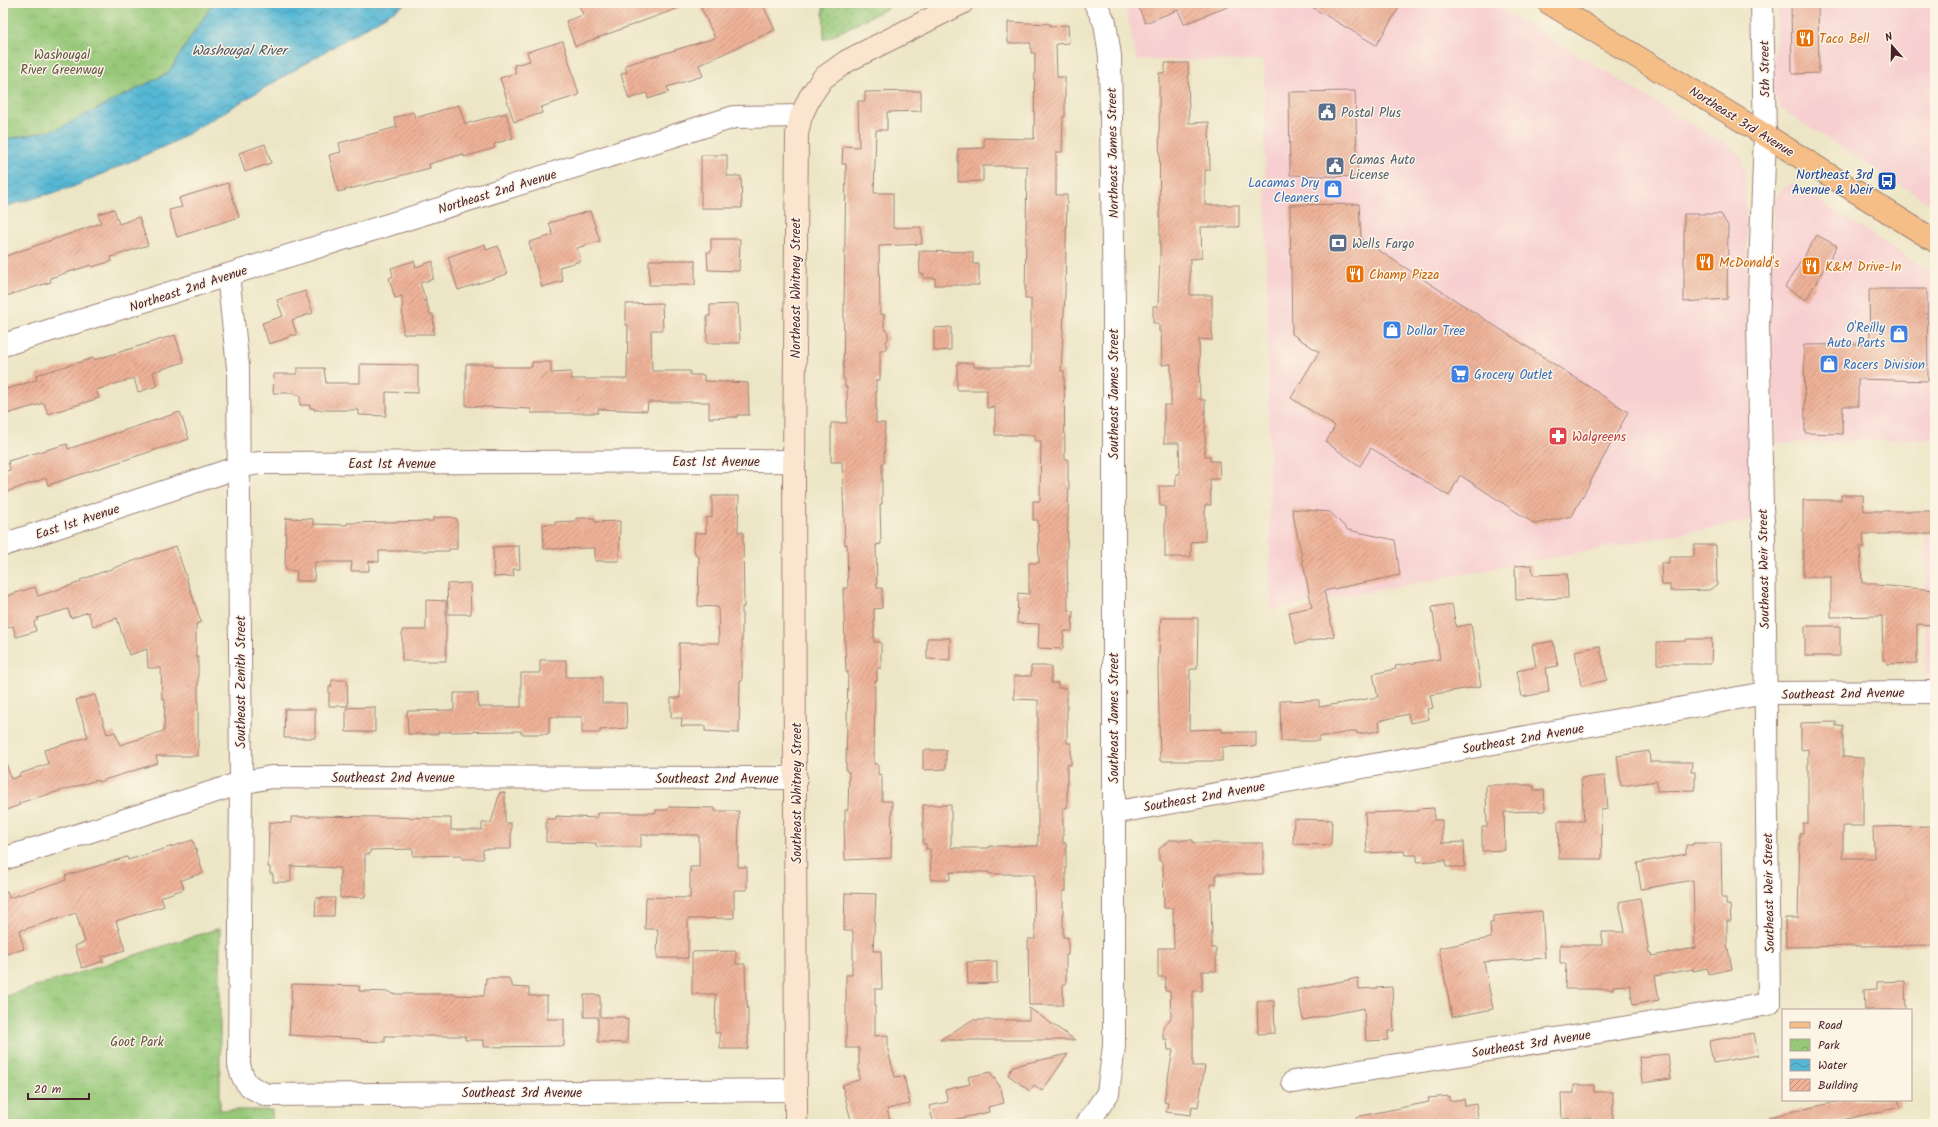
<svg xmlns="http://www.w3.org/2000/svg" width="1938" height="1127" font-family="Kalam,sans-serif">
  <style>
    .built { fill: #f7cfd0 }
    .grass { fill: url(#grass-dots); stroke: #707452 }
    .park { fill: url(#park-crowns); stroke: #707452 }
    .pitch { fill: #96c878; stroke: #707452 }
    .water { fill: url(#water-waves); stroke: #506b80 }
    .building { fill: url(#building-hatch) }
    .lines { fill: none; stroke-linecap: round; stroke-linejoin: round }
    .street-casing { stroke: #9c8278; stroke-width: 24 }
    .secondary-casing { stroke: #9c8278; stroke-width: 24 }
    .primary-casing { stroke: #9c8278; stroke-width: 24 }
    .street { stroke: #fff; stroke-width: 22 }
    .secondary { stroke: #fbe5cf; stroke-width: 22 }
    .primary { stroke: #f6be87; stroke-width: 22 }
    .labels { text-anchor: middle; stroke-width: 3; stroke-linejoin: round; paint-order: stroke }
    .food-label { font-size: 13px; fill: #c56008; stroke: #fcf5e5; text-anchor: start }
    .park-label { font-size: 13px; fill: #615242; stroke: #fcf5e5 }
    .street-label { font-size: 13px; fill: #4a1f2b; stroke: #fcf5e5 }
    .service-label { font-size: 13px; fill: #4e5e75; stroke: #fcf5e5; text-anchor: start }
    .transit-label { font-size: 13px; fill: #164399; stroke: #fcf5e5; text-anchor: end }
    .shop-label { font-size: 13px; fill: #366cbe; stroke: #fcf5e5; text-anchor: start }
    .health-label { font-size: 13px; fill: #be3a42; stroke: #fcf5e5; text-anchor: start }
    .water-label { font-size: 14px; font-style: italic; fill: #4e5466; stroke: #fcf5e5 }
  </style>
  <defs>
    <pattern id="grass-dots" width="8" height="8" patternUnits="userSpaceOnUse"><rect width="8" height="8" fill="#96c878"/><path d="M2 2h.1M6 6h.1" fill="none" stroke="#83ab68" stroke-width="1.8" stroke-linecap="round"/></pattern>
    <pattern id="park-crowns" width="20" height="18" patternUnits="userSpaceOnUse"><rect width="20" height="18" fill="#96c878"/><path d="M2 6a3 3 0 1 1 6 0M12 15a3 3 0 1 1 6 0" fill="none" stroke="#83ab68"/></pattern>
    <pattern id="water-waves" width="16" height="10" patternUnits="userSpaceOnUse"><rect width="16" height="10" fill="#55b7d4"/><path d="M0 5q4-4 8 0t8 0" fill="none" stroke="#4894ac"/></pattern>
    <pattern id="building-hatch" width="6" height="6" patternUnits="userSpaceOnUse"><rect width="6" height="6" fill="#eeb298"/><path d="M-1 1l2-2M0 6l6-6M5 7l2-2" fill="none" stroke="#c3907c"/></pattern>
  </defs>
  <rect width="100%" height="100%" fill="#fcf5e5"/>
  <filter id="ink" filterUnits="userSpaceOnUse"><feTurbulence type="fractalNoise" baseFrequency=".025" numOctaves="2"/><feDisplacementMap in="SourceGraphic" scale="8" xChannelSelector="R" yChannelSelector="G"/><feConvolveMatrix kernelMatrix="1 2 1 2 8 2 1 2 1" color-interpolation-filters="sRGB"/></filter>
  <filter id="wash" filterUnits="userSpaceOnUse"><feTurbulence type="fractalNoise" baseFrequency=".012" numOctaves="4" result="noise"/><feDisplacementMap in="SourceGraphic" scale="16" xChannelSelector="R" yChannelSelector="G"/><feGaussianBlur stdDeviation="0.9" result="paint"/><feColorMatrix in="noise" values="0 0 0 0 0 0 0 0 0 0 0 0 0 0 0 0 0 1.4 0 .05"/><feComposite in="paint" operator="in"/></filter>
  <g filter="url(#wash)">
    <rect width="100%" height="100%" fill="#ede6c6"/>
    <!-- built -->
    <path class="built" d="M1122,3H1491L1735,150L1742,159L1745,170L1754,520L1271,610L1264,61L1137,60L1126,11Z
      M1779,3H1926L1935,5V207L1781,109L1771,89Z
      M1791,183L1935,275V439L1776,443L1766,307L1775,198L1783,188Z
      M1926,537H1935V676H1925Z"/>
    <!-- grass -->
    <path class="grass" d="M823,3H898L824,40Z"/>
    <!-- park -->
    <path class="park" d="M3,3H213L168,73L58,129L3,140Z
      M220,928V1110H272V1124H3V997Z"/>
    <!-- pitch -->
    <path class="pitch" d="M174,1119L181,1124H138Z"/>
    <!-- water -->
    <path class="water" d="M213,3H407L172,143L73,187L3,207V140L58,129L168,73Z"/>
    <g id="blocks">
      <!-- building -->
      <path class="building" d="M578,3H687V5L575,46L566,21L583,15Z
        M699,3H762L775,30L699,65L703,76L667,87L669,92L648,99L647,93L629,99L621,74L627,72L625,65L715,38Z
        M1137,3H1235V4L1184,24L1178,10L1145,23Z
        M1305,3H1402L1376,45Z
        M1791,3H1818L1819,73L1792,74Z
        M1008,22L1050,24V26L1068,25L1069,43L1056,44L1057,77H1065V117H1063L1062,152H1056V195H1067L1065,293L1061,371H1064L1065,459H1068V482H1069L1067,550L1068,610L1073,611L1072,631H1064L1063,649L1038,648L1039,624L1017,623L1018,593L1029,594V563H1039L1038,520H1033V501H1040L1041,441H1035V435H995V407L987,408V390H957V363H974V367H1031V299H1025L1027,166H983V181L958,182V149L984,148V138L1034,139L1035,53H1031V43H1008Z
        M563,41L579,95L541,107L542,113L514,122L500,78L516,73L514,65L530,61L527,52Z
        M1165,63H1188L1189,123L1209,122L1210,170H1205V205H1239V227H1201L1202,258L1190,259V295H1212V340L1199,339L1200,400H1205V456H1210V461H1219L1220,479H1210L1211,505H1205V541L1191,542V557H1165V506H1160L1159,486H1176V474H1180L1179,443H1164V405H1171V364L1162,365L1161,332H1159V323H1153V306H1158L1160,258L1159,73H1165Z
        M921,91V111L887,112V130H876L874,193H893V228L921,227L922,244L879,246L880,314H884V328L888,333V339L886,342V350H880V380H876V423H885L884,463H882V504H880L881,544L876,545L877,588H882V608L874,609V642H881V668H877V681H875L874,764H878V774L882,775V801H892L891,858L845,860L844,821H845V810H848L849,772L846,771L848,672H846L843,588H848L847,544L845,545L842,462H831V423H847V387H845V379H843L846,164H842L843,146L859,147L858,101H865V92Z
        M1355,91L1358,177L1290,175L1289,92Z
        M459,105L465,124L506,113L513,138L494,144L495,148L464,157L463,154L429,164L430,168L338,192L329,155L341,152L339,143L397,127L394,118L413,112L415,118Z
        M265,144L271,163L245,172L239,153Z
        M701,155H727V176H741L742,208H701Z
        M228,183L239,217L177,237L169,210L182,207L179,198Z
        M1359,204L1361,239L1628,412L1572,516L1535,524L1460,475L1449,496L1371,448L1360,466L1326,442L1335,426L1291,398L1319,352L1292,334L1290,205Z
        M114,209L119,224L139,217L148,245L111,257L112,261L92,267L91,265L50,278L51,282L6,296L3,287V257L101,223L98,214Z
        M590,211L600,241L577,248L581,261L559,267L563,281L542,287L529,242L553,235L549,223Z
        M1684,214H1721L1728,226L1727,299L1684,302Z
        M1817,235L1837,246L1806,300L1785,287Z
        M711,239H740L739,271L708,270L707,252H711Z
        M485,244L486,250L498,246L507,274L458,290L448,257Z
        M919,251L973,252V264H979V285H935V278H923L924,274H920Z
        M649,260H695V285H649Z
        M414,261L416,267L433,261V279L420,283L426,300L423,301H426L430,314H433L434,334H403L402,296L395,298L389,278L393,276L391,268Z
        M1869,289H1927L1928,381L1858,379V406H1843L1842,434L1805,433L1804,345L1870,344Z
        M305,291L313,313L292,320L297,335H290L287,338L269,344L262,323L283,316L277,300Z
        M662,303L663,330H651L652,371H690V375H704V381L748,383L749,415H737V417L709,418V402H648L647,411L598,409V413H531V409L466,406V364H493V367H532V362H551V373L571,372V379H627L628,325H626V304Z
        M738,304L740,343H707V316H710V305Z
        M951,327V350L934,351V328Z
        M175,335L184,362L153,372L157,386L138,392L134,378L96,390L99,398L48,414L44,403L3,415V390L37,380L36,375L94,358V360Z
        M360,364L418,365V393L386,392V416L359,415V410H314V408H310V405H300V395H295V393H273L274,374H297V368H324L326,383H360Z
        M180,412L189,439L48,485L46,478L3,493V472L10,470L8,461L67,444L68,449Z
        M1841,495H1863L1864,511H1935V534H1863L1864,547H1860L1862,583H1877V585L1935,590V625L1917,624V663L1887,664L1886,660H1883L1882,616L1831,617V577H1803V500H1841Z
        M712,496H739L738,532H743L744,607H742V681H740L739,733L705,731V726H681L682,718H671V698H680L679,643H719L718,607L698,606L699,556H696L694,550L695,533H706V518L712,517Z
        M1292,509L1330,512L1348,530L1395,540L1400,575L1324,591L1334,636L1296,644L1289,612L1312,607Z
        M450,517L457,519V549H449V551H379V562L369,561V571H351L352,562H315L314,581H296L297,571L285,570L286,518L313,519V524L347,525V523L433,521V518Z
        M576,518H595V522L620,521L619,561H595V548L544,549L543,524H555V522L576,521Z
        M1694,545H1716L1717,585L1709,590L1670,591V585H1662L1661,563H1669V557H1694Z
        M176,546L201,622L196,624V657H198V756H156L158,763L98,782L97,780L19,803L20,805L3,811V763H6L11,779L20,776L19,774L48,764L44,750L88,737L76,700L95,695L107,734L115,732L120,745L164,731L165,699H162L161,668H148L147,649L129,655L117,618L93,626L88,612L71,618L68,609L37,618L38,620L34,622L36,631L16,637L13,626L3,629V597L35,587L38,596L81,582L80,580Z
        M519,546L520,569H513L514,576L494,577L493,547Z
        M1532,565L1533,575L1567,574L1568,598L1516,600L1515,566Z
        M470,583L471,614H448L447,584Z
        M426,600L446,601V661H402V630H426Z
        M1452,604L1456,627L1471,624L1481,686L1430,695L1433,708L1427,709L1429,719L1410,723L1408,714L1379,721L1380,730L1373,732L1357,734V731L1319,737V741H1281L1280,701L1319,700V707L1378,697L1373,674L1396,669L1395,666L1440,659L1432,607Z
        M1161,618H1198L1197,669H1190L1189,730L1222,729V732H1256V746L1222,747V761H1160L1158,669Z
        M1805,626H1840V656H1805Z
        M927,638H950V660L927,659Z
        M1686,639H1712L1711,664H1657V642L1686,641Z
        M1553,641L1558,666L1546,668L1549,692L1522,697L1517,671L1536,667L1532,645Z
        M1600,646L1607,680L1581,686L1575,651Z
        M540,660H566V677H602V703H626L627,728L600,730V733H582V717H549V734H521V731L438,732V734H408L407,711L454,710V693H478V707H521V673H540Z
        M1031,666H1051V683H1058V688H1067V743H1071V765H1067V808H1063V843H1066V891H1063V937H1068V955H1066V984H1063V1005H1029L1028,939H1035L1034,874H989V872H950V880H931L930,849H926V844H923V805H951V848H989V846H1038V700L1014,699V676H1031Z
        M332,680H347L348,706H329V687H331Z
        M375,707V732H346V708Z
        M285,709H315V738H284Z
        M1836,722V726L1843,725V757L1863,758V826H1843V858H1874L1873,827L1935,826V945L1786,947L1785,918H1798L1800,833H1803V823H1808V749L1801,750V723Z
        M923,750H946V769L923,770Z
        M1649,751L1650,762H1692L1691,772H1695V790L1657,791V781L1621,786L1617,756Z
        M1605,776L1608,809L1601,810L1602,859H1559L1558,821H1584L1581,778Z
        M1486,785H1531V786H1534V790H1544L1545,811L1504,812L1505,850L1482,851V827H1487Z
        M500,792L505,793V823H511V849H483V859H462V855L413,856V849L370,850V854H365V897L340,898V868L291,866V882H273V874H270V867H268L269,822L291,823V817H310V816L451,818V830H482V823H491Z
        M669,807L715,808V811H739L738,867H747V890H734V918L688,919V958H657L658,929H645L646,897L690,898V867H699V835H641V847H596V843L546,842V819H556V816L597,818V813H656V810H668Z
        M1434,808V820H1442V843L1464,842L1465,867H1446V860L1417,862V855H1405L1404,851L1367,853L1365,813L1418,811V809Z
        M1294,819L1332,820L1331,845L1293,844Z
        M193,840L203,873L181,880L184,889L161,897L164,906L116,921L125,950L101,957L103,961L82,968L75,946L85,942L76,913L19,931L24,949L3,955V893L7,892L9,898L66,880L65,876L127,857L128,860Z
        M1169,840H1193V843H1263V874H1216V884H1211L1212,948H1216V971H1202V991H1193V1066H1205L1198,1107L1192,1106L1191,1115L1166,1112L1168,1103L1164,1102L1173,1050H1168L1167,1039H1163V1027L1171,1018L1170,991H1165L1166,977H1158V948H1174L1173,908H1164L1163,864L1159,860V849Z
        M1693,843H1721L1722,898H1726V905H1730L1731,921H1727V944L1732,969L1708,974L1707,968L1693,971V969L1655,976L1659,1000L1633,1005L1630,985L1613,986V989H1565L1566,963H1560V945H1602V932H1625L1619,902L1640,898L1649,953H1651L1652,956L1695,948L1693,880L1641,889L1637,863L1686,854V845H1693Z
        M845,893L876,894L873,951H881V953L882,989H875V1036L888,1035V1051L895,1077L904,1076L910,1104L887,1109L891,1124H852L842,1085L859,1080V1048H846V975H852V963H853V931H844Z
        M316,898H335L334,916H315Z
        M1542,911L1545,958L1484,962L1493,1009L1452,1017L1439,948L1491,938L1490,923H1493V916Z
        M736,951V964H745L746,1000H747L748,1012V1049H720V1033H715L716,994H692V952Z
        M997,961V983L968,984L967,962Z
        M486,978H509L510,983H512V987L529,988V996H547V1019H564V1046L484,1047V1040H465V1036H385V1042L361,1041V1039L289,1035L292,984L359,986V991L391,992V994H454V995L484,996Z
        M1358,978L1359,989L1392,987L1394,1031H1388V1040L1366,1041L1364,1008L1303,1020L1297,990Z
        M1905,981L1906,1010H1865L1864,990L1877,989V982Z
        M584,995H600V1017H625V1020L628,1019L627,1043L598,1042V1017H584Z
        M1257,1001H1274L1275,1033L1258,1034Z
        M1029,1008L1075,1040H940L972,1020H1029Z
        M1754,1033L1758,1055L1713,1063L1709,1041Z
        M1068,1054L1042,1091L1034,1085L1030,1091L1008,1075L1013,1066Z
        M1668,1054L1671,1079L1642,1083L1639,1057Z
        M990,1072L1001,1088L1004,1103L988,1107L989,1112L953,1120L954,1124H934L929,1106L948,1102L945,1090L970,1084L968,1077Z
        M1574,1085H1594V1092H1613V1124H1591V1118L1562,1119L1561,1093H1574Z
        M1449,1096V1101L1464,1099L1465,1106L1476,1104L1479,1124H1357L1356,1117L1429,1102L1428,1098Z
        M1845,1100H1899L1900,1107L1823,1124H1768V1117Z"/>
    </g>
  </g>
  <g filter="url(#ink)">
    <use href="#blocks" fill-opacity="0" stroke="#9c8278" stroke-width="1"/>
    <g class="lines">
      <!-- street casing -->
      <g class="street-casing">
        <path id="street" d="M228,275L238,367L241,783L239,1065C244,1085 249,1087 267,1095L796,1090
          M3,345L734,117L801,116
          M3,545L239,467L259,463L794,461
          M1113,813L1765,693L1935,692
          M3,859L241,783L271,777L796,778
          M1293,1082L1769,1004L1764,536L1762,508L1758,325L1765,135L1762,3
          M1087,1124L1108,1093L1114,1046V306L1110,56L1105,23L1095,3"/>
      </g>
      <!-- secondary casing -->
      <g class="secondary-casing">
        <path id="secondary" d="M796,1124L794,461L797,134L801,116L810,97L823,78L847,61L962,3"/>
      </g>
      <!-- primary casing -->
      <g class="primary-casing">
        <path id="primary" d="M1549,3L1765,135L1935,241"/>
      </g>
      <!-- street -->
      <use href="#street" class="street"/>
      <!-- secondary -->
      <use href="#secondary" class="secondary"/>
      <!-- primary -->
      <use href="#primary" class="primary"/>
    </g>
  </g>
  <!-- icons -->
  <defs>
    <g id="restaurant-square" transform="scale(1)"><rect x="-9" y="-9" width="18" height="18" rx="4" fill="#e8710a" stroke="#fcf5e5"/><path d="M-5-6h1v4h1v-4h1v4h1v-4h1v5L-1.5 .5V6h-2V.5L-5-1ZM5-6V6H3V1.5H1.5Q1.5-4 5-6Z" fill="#fff"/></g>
    <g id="civic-square" transform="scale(1)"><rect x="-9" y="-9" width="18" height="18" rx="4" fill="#5c6f8a" stroke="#fcf5e5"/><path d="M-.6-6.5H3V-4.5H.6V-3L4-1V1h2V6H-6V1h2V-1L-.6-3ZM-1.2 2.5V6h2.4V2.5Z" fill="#fff"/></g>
    <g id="bus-square" transform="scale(1)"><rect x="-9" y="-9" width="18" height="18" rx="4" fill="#1a4fb4" stroke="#fcf5e5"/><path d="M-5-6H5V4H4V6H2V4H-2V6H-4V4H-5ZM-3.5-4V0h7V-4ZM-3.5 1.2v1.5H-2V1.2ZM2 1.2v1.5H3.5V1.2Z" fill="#fff"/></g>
    <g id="shop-square" transform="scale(1)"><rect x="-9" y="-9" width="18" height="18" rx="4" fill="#3f7fe0" stroke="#fcf5e5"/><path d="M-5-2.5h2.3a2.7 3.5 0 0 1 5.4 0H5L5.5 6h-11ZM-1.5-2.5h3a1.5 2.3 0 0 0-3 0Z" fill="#fff"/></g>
    <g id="bank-square" transform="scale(1)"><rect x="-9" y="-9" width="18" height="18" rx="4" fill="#5c6f8a" stroke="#fcf5e5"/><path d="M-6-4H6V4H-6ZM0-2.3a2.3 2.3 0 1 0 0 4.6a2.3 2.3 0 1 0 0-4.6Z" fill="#fff"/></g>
    <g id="supermarket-square" transform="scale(1)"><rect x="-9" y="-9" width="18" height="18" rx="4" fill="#3f7fe0" stroke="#fcf5e5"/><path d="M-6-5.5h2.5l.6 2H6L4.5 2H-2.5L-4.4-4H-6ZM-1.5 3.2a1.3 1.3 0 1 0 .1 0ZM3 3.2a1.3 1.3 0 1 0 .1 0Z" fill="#fff"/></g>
    <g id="pharmacy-square" transform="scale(1)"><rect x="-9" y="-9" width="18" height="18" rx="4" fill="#e0444e" stroke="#fcf5e5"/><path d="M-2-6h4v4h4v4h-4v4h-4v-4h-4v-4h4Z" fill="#fff"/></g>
  </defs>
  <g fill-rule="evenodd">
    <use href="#restaurant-square" x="1805" y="38"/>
    <use href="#civic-square" x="1327" y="112"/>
    <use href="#civic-square" x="1335" y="166"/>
    <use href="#bus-square" x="1887" y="181"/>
    <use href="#shop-square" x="1333" y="189"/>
    <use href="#bank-square" x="1338" y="243"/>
    <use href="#restaurant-square" x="1705" y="262"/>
    <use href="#restaurant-square" x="1811" y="266"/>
    <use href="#restaurant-square" x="1355" y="274"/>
    <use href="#shop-square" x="1392" y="330"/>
    <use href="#shop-square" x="1899" y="334"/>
    <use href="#shop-square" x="1829" y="364"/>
    <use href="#supermarket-square" x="1460" y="374"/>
    <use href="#pharmacy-square" x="1558" y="436"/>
  </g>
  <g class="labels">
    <!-- food labels -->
    <g class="food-label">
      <text x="1819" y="43">Taco Bell</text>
      <text x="1719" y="267">McDonald's</text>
      <text x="1825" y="271">K&amp;M Drive-In</text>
      <text x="1369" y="279">Champ Pizza</text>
    </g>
    <!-- park labels -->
    <g class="park-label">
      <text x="62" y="59">Washougal<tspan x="62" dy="15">River Greenway</tspan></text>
      <text x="137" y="1046">Goot Park</text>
    </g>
    <!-- street labels -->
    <g class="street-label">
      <text transform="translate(1764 69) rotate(-91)" y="5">5th Street</text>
      <text transform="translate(1742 121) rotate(32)" y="5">Northeast 3rd Avenue</text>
      <text transform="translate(1112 153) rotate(-91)" y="5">Northeast James Street</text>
      <text transform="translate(497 191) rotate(-17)" y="5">Northeast 2nd Avenue</text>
      <text transform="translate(188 288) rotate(-18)" y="5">Northeast 2nd Avenue</text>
      <text transform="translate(795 288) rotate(-90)" y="5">Northeast Whitney Street</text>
      <text transform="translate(1113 394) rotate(-90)" y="5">Southeast James Street</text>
      <text x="716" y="466">East 1st Avenue</text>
      <text x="392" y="468">East 1st Avenue</text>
      <text transform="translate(77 521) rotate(-18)" y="5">East 1st Avenue</text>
      <text transform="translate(1763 569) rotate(-91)" y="5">Southeast Weir Street</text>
      <text transform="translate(240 682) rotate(-90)" y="5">Southeast Zenith Street</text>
      <text transform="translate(1843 693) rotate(-1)" y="5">Southeast 2nd Avenue</text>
      <text transform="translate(1113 718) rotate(-90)" y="5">Southeast James Street</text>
      <text transform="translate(1523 738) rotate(-10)" y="5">Southeast 2nd Avenue</text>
      <text x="393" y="782">Southeast 2nd Avenue</text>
      <text x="717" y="783">Southeast 2nd Avenue</text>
      <text transform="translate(796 793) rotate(-90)" y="5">Southeast Whitney Street</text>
      <text transform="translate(1204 796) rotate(-10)" y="5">Southeast 2nd Avenue</text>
      <text transform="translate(1768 893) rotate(-91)" y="5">Southeast Weir Street</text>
      <text transform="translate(1531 1043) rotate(-9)" y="5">Southeast 3rd Avenue</text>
      <text x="522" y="1097">Southeast 3rd Avenue</text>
    </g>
    <!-- service labels -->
    <g class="service-label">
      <text x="1341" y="117">Postal Plus</text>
      <text x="1349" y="164">Camas Auto<tspan x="1349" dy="15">License</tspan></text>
      <text x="1352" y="248">Wells Fargo</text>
    </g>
    <!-- transit labels -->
    <g class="transit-label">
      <text x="1873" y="179">Northeast 3rd<tspan x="1873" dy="15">Avenue &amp; Weir</tspan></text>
    </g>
    <!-- shop labels -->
    <g class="shop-label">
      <text x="1319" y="187" text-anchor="end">Lacamas Dry<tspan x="1319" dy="15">Cleaners</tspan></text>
      <text x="1885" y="332" text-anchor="end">O'Reilly<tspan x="1885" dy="15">Auto Parts</tspan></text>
      <text x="1406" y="335">Dollar Tree</text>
      <text x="1843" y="369">Racers Division</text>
      <text x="1474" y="379">Grocery Outlet</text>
    </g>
    <!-- health labels -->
    <g class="health-label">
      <text x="1572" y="441">Walgreens</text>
    </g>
    <!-- water labels -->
    <g class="water-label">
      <text x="239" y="55">Washougal River</text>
    </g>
  </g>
  <!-- margin -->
  <rect width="1938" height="1127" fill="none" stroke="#fcf5e5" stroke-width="16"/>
  <!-- legend -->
  <rect x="1782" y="1009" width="130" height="92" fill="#fcf5e5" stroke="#b59f9b"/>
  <rect x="1790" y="1022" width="20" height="6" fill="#f6be87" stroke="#b59f9b"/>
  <text x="1818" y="1029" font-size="12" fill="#4a1f2b">Road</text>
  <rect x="1790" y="1039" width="20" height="12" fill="url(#park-crowns)" stroke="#b59f9b"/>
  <text x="1818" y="1049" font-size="12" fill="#4a1f2b">Park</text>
  <rect x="1790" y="1059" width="20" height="12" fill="url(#water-waves)" stroke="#b59f9b"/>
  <text x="1818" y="1069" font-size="12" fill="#4a1f2b">Water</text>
  <rect x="1790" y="1079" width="20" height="12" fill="url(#building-hatch)" stroke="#b59f9b"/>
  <text x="1818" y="1089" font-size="12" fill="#4a1f2b">Building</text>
  <!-- north arrow -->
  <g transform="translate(1892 46) rotate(340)" stroke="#fcf5e5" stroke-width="3" paint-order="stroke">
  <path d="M0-3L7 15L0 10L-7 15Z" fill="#4a1f2b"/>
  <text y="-6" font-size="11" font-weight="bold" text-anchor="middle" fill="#4a1f2b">N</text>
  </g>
  <!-- scale -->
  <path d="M28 1093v6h61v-6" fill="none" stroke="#4a1f2b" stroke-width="2"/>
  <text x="34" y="1093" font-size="12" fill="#4a1f2b" stroke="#fcf5e5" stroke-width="3" paint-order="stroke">20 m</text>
</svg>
